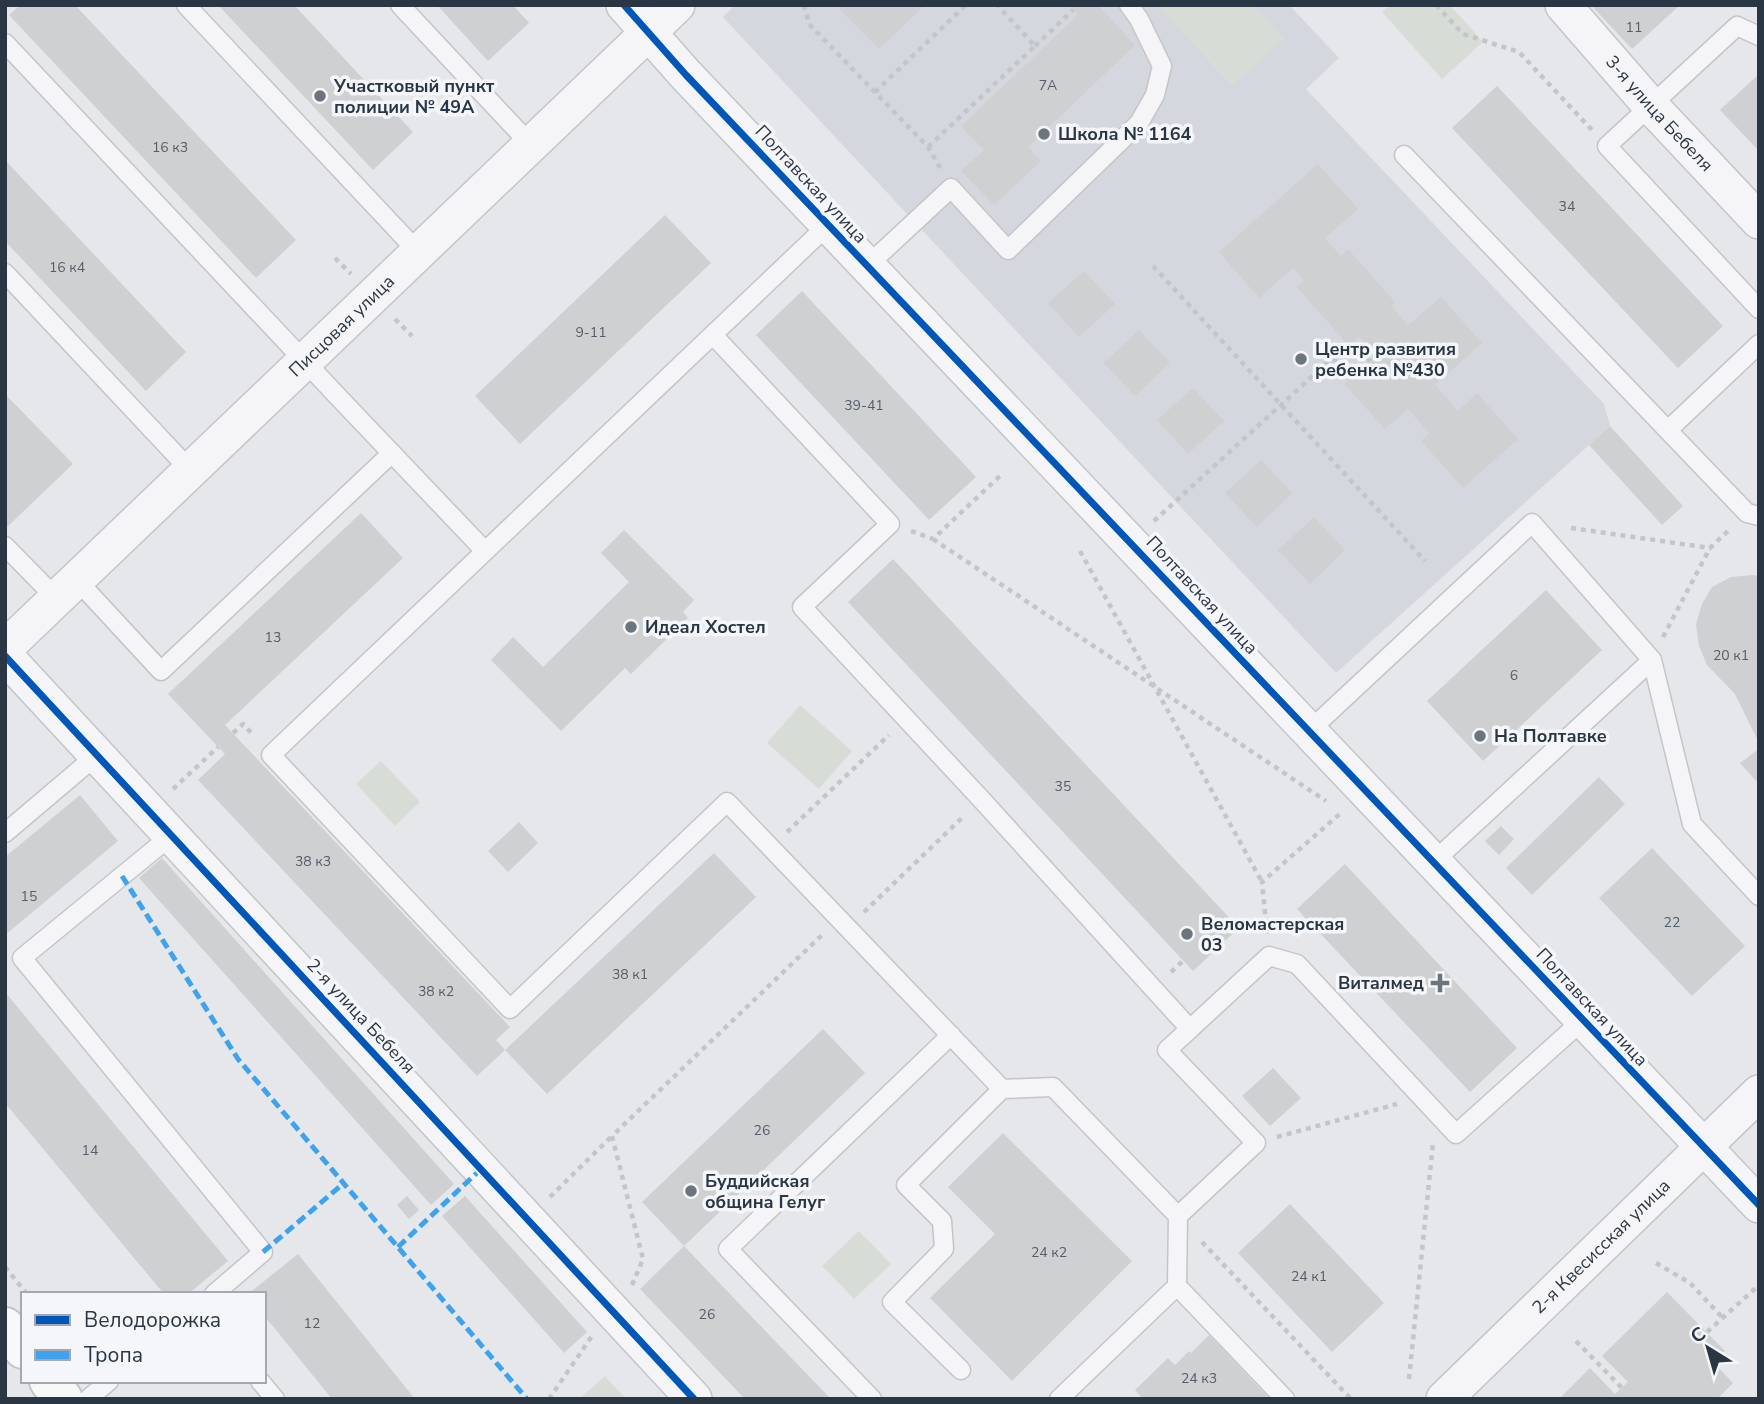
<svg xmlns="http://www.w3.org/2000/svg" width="1764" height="1404" font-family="'Nunito Sans',sans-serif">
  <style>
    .built { fill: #d4d7dd }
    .green { fill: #d7ddd6 }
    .building { fill: #ced0d2 }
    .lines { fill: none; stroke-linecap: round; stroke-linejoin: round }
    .lane-casing { stroke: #c3c5c8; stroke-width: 21 }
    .street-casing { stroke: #c3c5c8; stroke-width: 38 }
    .secondary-casing { stroke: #c3c5c8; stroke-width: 42 }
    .path { stroke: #c3c6c9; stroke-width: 4.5; stroke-dasharray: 5 5; stroke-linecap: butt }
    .lane { stroke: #f5f5f7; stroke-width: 18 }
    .street { stroke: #f5f5f7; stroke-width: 35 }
    .secondary { stroke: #f8f8f8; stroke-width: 38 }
    .quiet { stroke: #3ea3ec; stroke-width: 5; stroke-dasharray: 10 5; stroke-linecap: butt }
    .cycleway-casing { stroke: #f4f6f9; stroke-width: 11 }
    .cycleway { stroke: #0057b8; stroke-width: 7 }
    .poi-dot { fill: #6c747e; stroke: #f4f6f9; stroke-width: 2.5 }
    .labels { text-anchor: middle; stroke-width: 7; stroke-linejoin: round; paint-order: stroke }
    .number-label { font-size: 14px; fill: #545d68 }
    .poi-label { font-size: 18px; font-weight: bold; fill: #2b3644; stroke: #f4f6f9; text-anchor: start }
    .street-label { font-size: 18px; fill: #2b3644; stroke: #f4f6f9 }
  </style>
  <rect width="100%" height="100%" fill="#e5e7ea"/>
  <!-- built -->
  <path class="built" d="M735,5H1289L1339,58L1306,89L1604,404L1610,426L1336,673L723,17Z"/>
  <!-- green -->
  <path class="green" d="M1157,5H1253L1284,38L1232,86Z
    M1390,5H1450L1483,42L1442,79L1382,12Z
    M800,705L852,751L819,789L767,743Z
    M381,761L420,802L395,826L356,784Z
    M859,1231L891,1264L854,1299L822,1266Z
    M605,1376L626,1399H579Z"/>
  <!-- building -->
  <path class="building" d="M20,5H75L296,240L256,278L9,15Z
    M218,5H294L413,132L373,170Z
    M437,5H513L529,23L488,61Z
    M839,5H925L879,49L841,11Z
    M1068,5H1098L1135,45L1028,147L1041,161L994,205L961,171L984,150L961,126L1078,15Z
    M1591,5H1680L1632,49Z
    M1759,74V151L1720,110Z
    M1497,86L1723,326L1678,368L1452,128Z
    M5,160L186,352L146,391L5,241Z
    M1318,164L1358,209L1325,238L1341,256L1348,249L1395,302L1391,306L1408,325L1441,297L1482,343L1435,385L1458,411L1477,393L1518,439L1463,488L1421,441L1429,433L1408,409L1385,429L1344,384L1376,356L1360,337L1349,346L1297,287L1304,281L1293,268L1259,298L1219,252Z
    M665,215L711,263L520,444L475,396Z
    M1084,271L1115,304L1079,337L1048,303Z
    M802,291L976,477L929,520L756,335Z
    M1139,330L1170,363L1135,396L1104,363Z
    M1193,388L1224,421L1188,454L1157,420Z
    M5,394L73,464L5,529Z
    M1610,426L1683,506L1662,525L1589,445Z
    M1261,460L1292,493L1257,527L1225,493Z
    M361,513L403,558L225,725L510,1027L496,1040L505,1050L477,1076L198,780L225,754L168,694Z
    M1314,517L1345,550L1310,584L1278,550Z
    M624,530L694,600L683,612L688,618L631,674L625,668L561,731L491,660L513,637L543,667L629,582L601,553Z
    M893,559L1239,928L1193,971L848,602Z
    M1752,575L1759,576V743L1735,694L1707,665L1699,646L1696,624L1702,604L1712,587L1731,577Z
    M1546,590L1602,650L1483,761L1427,701Z
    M1759,749V784L1740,763Z
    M1599,777L1625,804L1532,895L1506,868Z
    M80,795L118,841L5,935V857Z
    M519,822L538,843L508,872L488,851Z
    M1501,826L1514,839L1499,855L1485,841Z
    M1652,848L1745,946L1692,996L1599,898Z
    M714,853L756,897L547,1094L505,1050Z
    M162,858L454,1184L431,1205L139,878Z
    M1345,864L1517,1048L1470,1092L1297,909Z
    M5,992L228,1261L188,1294H164L5,1103Z
    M823,1029L865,1073L684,1246L642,1202Z
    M1273,1068L1301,1098L1270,1126L1242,1096Z
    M1003,1133L1132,1261L1012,1381L930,1298L995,1234L948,1187Z
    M407,1196L419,1210L409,1219L397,1205Z
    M465,1196L587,1332L564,1353L442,1216Z
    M1290,1204L1384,1303L1332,1352L1238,1253Z
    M684,1246L774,1340L831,1399H745L640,1289Z
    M298,1254L415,1399H332L276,1330L264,1316V1294H248Z
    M1667,1292L1725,1351L1714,1363L1733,1383L1717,1399H1559L1590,1368L1615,1394L1628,1382L1602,1356Z
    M1209,1335L1270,1399H1143L1135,1390L1168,1358L1175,1365L1189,1351L1191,1353Z"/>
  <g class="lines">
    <!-- lane casing -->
    <g class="lane-casing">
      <path id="lane" d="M186,5L419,253
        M400,5L531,145
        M1759,36L1737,26L1607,146L1759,309
        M5,43L343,402L485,551
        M1404,155L1747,513L1759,516
        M828,225L271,755L510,1009L727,802L1002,1089L1053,1087L1178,1216L1177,1286L1285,1399
        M867,266L951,188L1008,250L1139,123L1155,95L1162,66L1139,19L1129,5
        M5,273L190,470
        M713,335L890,524L802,607L981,799L1190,1029L1269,956L1297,964L1456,1134L1583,1020
        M1668,430L1759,344
        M5,546L56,598
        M76,579L161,671L392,453
        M1309,731L1532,523L1652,660L1692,824L1759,896
        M5,833L97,755
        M172,835L22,958L263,1252L214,1294
        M1433,862L1652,660
        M1178,1216L1256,1143L1167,1050L1190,1029
        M961,1370L892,1302L944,1249L942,1221L906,1185L1002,1089
        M260,1381L275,1399
        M88,1399L109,1381
        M872,1399L728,1249L951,1035
        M1059,1399L1177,1286"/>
    </g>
    <!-- street casing -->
    <g class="street-casing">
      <g id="street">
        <path d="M624,5L686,75L1759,1205"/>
        <path id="s1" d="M1563,5L1650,105L1759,221"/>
        <path id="s2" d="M5,648L677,5"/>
        <path d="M5,656L694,1399"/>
        <path id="s3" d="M1444,1399L1759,1093"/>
      </g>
    </g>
    <!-- secondary casing -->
    <g class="secondary-casing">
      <path id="secondary" d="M5,1327L23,1349
        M49,1381L63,1399"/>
    </g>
    <!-- path -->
    <path class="path" d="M804,5L809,24L928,147L941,169
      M1436,5L1463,34L1519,52L1592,130
      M1035,46L1073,10
      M875,92L966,5
      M928,147L1035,46L997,5
      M335,258L351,274
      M1153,266L1425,561
      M395,319L412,336
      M1154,521L1329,361L1362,352L1370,361
      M1571,528L1710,548L1729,530
      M911,531L933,539L1002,474
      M933,539L1326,801
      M1080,551L1262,882
      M1663,637L1710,548
      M233,733L243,724L254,736
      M173,789L218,747
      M787,832L889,735
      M864,912L964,816
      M1267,934L1262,882L1342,812
      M1171,972L1184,960
      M1277,1137L1397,1104
      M550,1197L611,1137
      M1202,1242L1351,1399
      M1656,1263L1690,1283L1722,1317
      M5,1267L27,1294
      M632,1285L643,1259L612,1136L822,935
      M1707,1332L1759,1285
      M1576,1341L1622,1388
      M1409,1379L1433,1143
      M549,1399L592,1336"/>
    <!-- lane -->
    <use href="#lane" class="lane"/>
    <!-- street -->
    <use href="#street" class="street"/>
    <!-- secondary -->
    <use href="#secondary" class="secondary"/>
    <!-- quiet -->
    <path class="quiet" d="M122,876L238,1059L527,1399
      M398,1247L481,1169
      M263,1252L344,1183"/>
    <!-- cycleway casing -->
    <g class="cycleway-casing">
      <path id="cycleway" d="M624,5L686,75L1759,1205
        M5,656L694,1399"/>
    </g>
    <!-- cycleway -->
    <use href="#cycleway" class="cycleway"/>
  </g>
  <!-- markers -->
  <g class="poi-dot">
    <circle cx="320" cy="96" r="7"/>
    <circle cx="1044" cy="134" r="7"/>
    <circle cx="1301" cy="359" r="7"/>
    <circle cx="631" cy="627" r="7"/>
    <circle cx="1480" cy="736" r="7"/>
    <circle cx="1187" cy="934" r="7"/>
    <path d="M1436.5 972.5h7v7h7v7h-7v7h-7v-7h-7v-7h7z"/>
    <circle cx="691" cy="1191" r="7"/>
  </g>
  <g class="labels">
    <!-- number labels -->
    <g class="number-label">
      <text x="1634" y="32">11</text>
      <text x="1048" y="90">7А</text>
      <text x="170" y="152">16 к3</text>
      <text x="1567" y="211">34</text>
      <text x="67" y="272">16 к4</text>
      <text x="591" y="337">9-11</text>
      <text x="864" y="410">39-41</text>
      <text x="273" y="642">13</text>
      <text x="1731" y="660">20 к1</text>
      <text x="1514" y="680">6</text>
      <text x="1063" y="791">35</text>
      <text x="313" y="866">38 к3</text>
      <text x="29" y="901">15</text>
      <text x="1672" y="927">22</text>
      <text x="630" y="979">38 к1</text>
      <text x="436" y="996">38 к2</text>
      <text x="762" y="1135">26</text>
      <text x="90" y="1155">14</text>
      <text x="1049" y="1257">24 к2</text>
      <text x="1309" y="1281">24 к1</text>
      <text x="707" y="1319">26</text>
      <text x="312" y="1328">12</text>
      <text x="1199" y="1383">24 к3</text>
    </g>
    <!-- poi labels -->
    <g class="poi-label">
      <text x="334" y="92">Участковый пункт<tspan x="334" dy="21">полиции № 49А</tspan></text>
      <text x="1058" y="140">Школа № 1164</text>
      <text x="1315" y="355">Центр развития<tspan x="1315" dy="21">ребенка №430</tspan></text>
      <text x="645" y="633">Идеал Хостел</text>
      <text x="1494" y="742">На Полтавке</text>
      <text x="1201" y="930">Веломастерская<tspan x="1201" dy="21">03</tspan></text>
      <text x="1424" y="989" text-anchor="end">Виталмед</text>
      <text x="705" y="1187">Буддийская<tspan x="705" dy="21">община Гелуг</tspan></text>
    </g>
    <!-- street labels -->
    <g class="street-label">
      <text dy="6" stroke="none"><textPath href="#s1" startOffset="145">3-я улица Бебеля</textPath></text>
      <text transform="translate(811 184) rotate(47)" y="6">Полтавская улица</text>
      <text dy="6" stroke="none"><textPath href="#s2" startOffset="466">Писцовая улица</textPath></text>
      <text transform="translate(1202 595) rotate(47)" y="6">Полтавская улица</text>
      <text transform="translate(1592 1007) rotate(47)" y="6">Полтавская улица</text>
      <text transform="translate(361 1016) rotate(47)" y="6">2-я улица Бебеля</text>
      <text dy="6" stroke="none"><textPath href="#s3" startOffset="219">2-я Квесисская улица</textPath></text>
    </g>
  </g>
  <!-- border -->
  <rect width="1764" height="1404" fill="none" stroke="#2b3644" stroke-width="14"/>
  <!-- legend -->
  <rect x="21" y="1292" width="245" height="91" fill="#f4f6f9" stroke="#a4a9b1" stroke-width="2"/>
  <rect x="35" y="1315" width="35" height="10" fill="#0057b8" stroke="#a4a9b1" stroke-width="2"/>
  <text x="84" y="1327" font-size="21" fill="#2b3644">Велодорожка</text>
  <rect x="35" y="1350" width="35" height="10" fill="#3ea3ec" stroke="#a4a9b1" stroke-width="2"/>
  <text x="84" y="1362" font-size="21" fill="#2b3644">Тропа</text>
  <!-- north arrow -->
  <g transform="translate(1708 1348) rotate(323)" stroke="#f4f6f9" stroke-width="5" paint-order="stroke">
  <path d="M0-5L12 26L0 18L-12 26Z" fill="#2b3644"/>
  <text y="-10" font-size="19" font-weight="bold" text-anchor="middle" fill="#2b3644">С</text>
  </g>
</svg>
